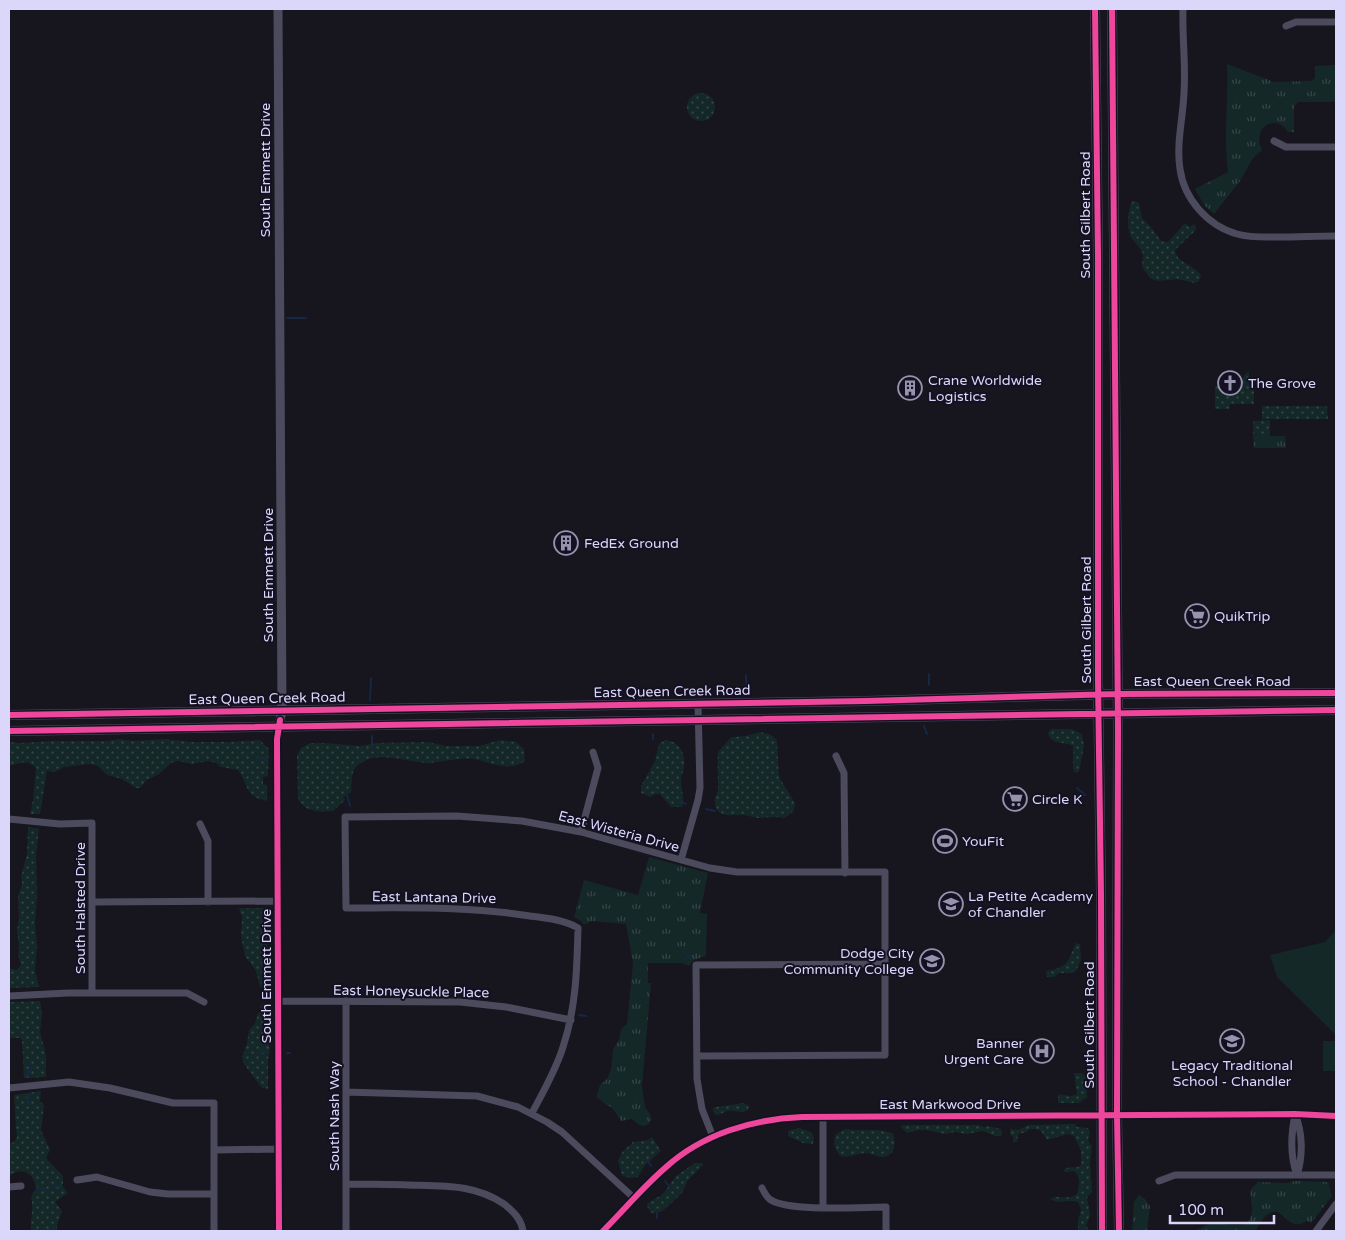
<svg xmlns="http://www.w3.org/2000/svg" width="1345" height="1240" font-family="'Varela Round',sans-serif">
  <style>
    .grass { fill: url(#grass-dots) }
    .park { fill: url(#park-tufts) }
    .garden { fill: #152828 }
    .lines { fill: none; stroke-linecap: round; stroke-linejoin: round }
    .stream { stroke: #162743; stroke-width: 2 }
    .minor { stroke: #4c4b5d; stroke-width: 7 }
    .tertiary { stroke: #4c4b5d; stroke-width: 9 }
    .primary { stroke: #534c62; stroke-width: 10 }
    .cycleway-casing { stroke: #141122; stroke-width: 9 }
    .cycleway { stroke: #ed469a; stroke-width: 6 }
    .labels { text-anchor: middle; stroke-width: 4; stroke-linejoin: round; paint-order: stroke }
    .street-label { font-size: 14px; fill: #dbd7fa; stroke: #141122 }
    .poi-label { font-size: 14px; fill: #dbd7fa; stroke: #141122; text-anchor: start }
  </style>
  <defs>
    <pattern id="grass-dots" width="8" height="8" patternUnits="userSpaceOnUse" patternTransform="scale(1.25)"><rect width="8" height="8" fill="#152828"/><path d="M2 2h.1M6 6h.1" fill="none" stroke="#364648" stroke-width="1.8" stroke-linecap="round"/></pattern>
    <pattern id="park-tufts" width="24" height="20" patternUnits="userSpaceOnUse" patternTransform="scale(1.25)"><rect width="24" height="20" fill="#152828"/><path d="M3 7l-1-3M5 7V3M7 7l1-3M15 17l-1-3M17 17v-4M19 17l1-3" fill="none" stroke="#364648"/></pattern>
  </defs>
  <rect width="100%" height="100%" fill="#17151e"/>
  <!-- grass -->
  <path class="grass" d="M687 107a14 14 0 1 1 28 0a14 14 0 1 1-28 0Z
    M1133,201L1139,203L1142,218L1152,228L1161,241L1168,242L1185,223L1190,227L1194,224L1196,226V230L1175,250C1177,264 1194,264 1201,275L1199,281L1195,283L1177,279L1159,281L1154,280L1150,278L1142,267L1143,254C1140,247 1135,243 1131,237C1127,230 1127,207 1133,201Z
    M1247,372H1249V384H1254V404H1230L1229,409H1215V386H1231V379L1243,378Z
    M1262,406H1327L1328,419H1262Z
    M1270,420V436H1253V421Z
    M1052,729H1072L1082,734L1084,746L1079,772L1075,773L1073,769V746C1064,741 1051,746 1048,733L1050,730Z
    M760,732L770,734L777,740L779,777L795,803C795,812 791,814 784,818C775,816 767,818 757,818C752,817 747,815 742,815C731,815 715,818 715,802C714,796 719,792 718,787C718,775 717,763 718,752L731,737L746,736Z
    M119,739L134,741L166,739L192,742H228L260,740L269,749L268,776L263,777V784L267,785V801C244,797 249,785 238,770L221,767L216,763L208,761L192,764L178,761L171,763L159,774L147,780L140,788H136L122,779L107,775L98,766L90,764L64,767L55,772L47,771L40,814H30L33,800L36,768C28,759 19,763 9,766V742L20,743L53,741H106Z
    M500,740L516,742L524,749L525,761C507,773 492,762 473,759C457,757 442,763 427,763C410,762 385,754 369,759C365,760 358,764 356,767C350,774 352,785 351,793L346,794L344,797L345,800L333,811C318,812 306,813 298,799L297,755L301,748L310,743H323L360,746L376,743L428,742L446,746H479Z
    M665,740C680,741 686,754 684,768C683,773 681,775 681,780C681,790 685,797 682,807H671L660,794H655L650,797L641,793V786L655,761L659,744Z
    M28,827L39,829L36,855L37,896L35,923L37,946L35,970L39,987L9,988V968L17,970L21,965L18,955L19,945L17,931L19,917L18,896L22,884L21,877L27,853Z
    M239,908H264L269,912L267,931L268,990L260,987L256,971L245,956L241,936L242,917Z
    M1076,943L1080,944L1081,959L1076,971L1070,973H1059L1054,977H1047L1046,971C1070,967 1067,961 1076,943Z
    M40,1001L42,1013L40,1032L46,1055V1077L24,1078L22,1040L20,1038H9V1002Z
    M264,1003H268V1040L270,1049L268,1060V1089L262,1088L258,1083L244,1064L242,1057L247,1043L249,1030L255,1023L261,1005Z
    M1074,1073H1081L1086,1076L1087,1097L1079,1103H1058V1094L1071,1096L1077,1094Z
    M41,1091L40,1101L44,1105L41,1130L50,1150L46,1158L63,1176V1187L68,1193L55,1202L62,1211L57,1225V1231H31C30,1222 34,1205 31,1197L36,1188C34,1173 22,1166 9,1176V1144L14,1142L17,1137C15,1123 15,1110 14,1095Z
    M744,1103L749,1106L748,1110C740,1114 736,1110 728,1111C723,1112 721,1115 716,1115L713,1111V1108L715,1107Z
    M1075,1124L1077,1127L1088,1128L1090,1132L1088,1140L1092,1146L1090,1163L1092,1192L1087,1197L1090,1215L1086,1226L1090,1231H1078V1220L1081,1210L1078,1202C1069,1199 1059,1205 1050,1199C1058,1194 1068,1201 1077,1194C1079,1186 1082,1177 1074,1171L1065,1172L1063,1170C1069,1165 1076,1170 1081,1165V1151L1074,1136L1068,1134L1047,1140L1041,1131L1036,1129H1029L1027,1132L1018,1134L1017,1142H1013V1136L1010,1135V1129L1018,1130L1029,1125Z
    M907,1125H979L984,1127L989,1126L1001,1129L1002,1136H995L983,1131L967,1134L955,1132L945,1134L927,1130H918L907,1133L900,1126Z
    M799,1128L811,1132L814,1137L813,1144L803,1143L788,1136V1131Z
    M846,1129C862,1132 880,1127 893,1134C897,1145 894,1158 880,1157C876,1156 872,1154 868,1153C859,1152 851,1158 840,1156C835,1148 832,1143 836,1134Z
    M652,1137L661,1151L645,1165L638,1177L631,1178L622,1176L618,1160L623,1151L633,1142L648,1140Z
    M695,1163H702L703,1165L688,1180L682,1193L667,1207L661,1212L651,1213L647,1206L648,1203L663,1194L676,1176Z"/>
  <!-- park -->
  <path class="park" d="M1227,64L1274,82L1312,81L1315,78V66L1336,65V102H1298L1294,106V132H1288C1277,113 1251,126 1262,150L1253,158L1240,181L1214,214L1204,205L1195,189L1228,172C1223,136 1229,100 1227,64Z
    M1253,436H1285L1286,448H1254Z
    M649,857L708,873L700,913L707,914L706,956L694,960L689,966L682,963H648V983H651L642,1086L645,1107L650,1114L651,1120L649,1124L644,1126L639,1125L632,1119L621,1121L613,1109L596,1097L600,1085L607,1079L611,1069L613,1049L619,1040L621,1029L627,1024L633,963L626,924L591,921L584,925L581,921L574,917L584,880L638,895Z
    M1295,1181L1328,1182L1332,1196L1311,1223L1307,1221C1293,1230 1288,1219 1278,1212C1265,1211 1262,1221 1255,1231H1195C1201,1228 1207,1224 1213,1223C1224,1222 1247,1232 1251,1216C1254,1206 1249,1198 1251,1189L1258,1182L1287,1183Z
    M1139,1195L1145,1199L1150,1206L1147,1231H1132L1134,1202Z"/>
  <!-- garden -->
  <path class="garden" d="M1336,931V1035L1277,977L1270,955L1325,942L1333,933Z
    M1323,1041H1336V1071H1323Z"/>
  <g class="lines">
    <!-- stream -->
    <path class="stream" d="M287,318H306
      M929,674V685
      M746,675L747,692
      M1249,684L1252,675
      M370,700L371,678
      M924,726L927,734
      M653,734V739
      M372,736V747
      M257,758H268
      M1077,788L1085,795
      M347,795L350,806
      M680,802L686,804
      M706,809L715,811
      M684,953L690,958
      M579,1015L586,1016
      M260,1052H267
      M287,1053H290
      M26,1077L31,1067
      M1082,1088H1088
      M28,1095V1104
      M647,1160L651,1166
      M665,1181L669,1186
      M53,1187L61,1186
      M37,1188L46,1189
      M657,1213V1218"/>
    <!-- minor -->
    <path class="minor" d="M1183,9C1182,37 1186,65 1184,93C1183,118 1176,144 1180,169C1184,199 1208,226 1237,234C1251,238 1265,237 1279,237C1298,237 1317,236 1336,236
      M1286,26L1296,22H1336
      M1274,141L1286,147H1336
      M836,756L844,773L845,873
      M9,819L60,824L92,823V993
      M200,824L208,841V902
      M581,832L598,768L593,752
      M681,860L698,800L700,788L698,703
      M92,902L278,901
      M9,996L68,993H187L204,1002
      M278,1001L460,1002L506,1007L571,1020
      M346,1001V1231
      M9,1088L69,1082L110,1088L173,1103H214V1231
      M346,1092L477,1096L518,1107L547,1122L562,1132L634,1198
      M532,1113C543,1092 556,1070 563,1047C576,1008 577,969 578,928C565,920 546,918 530,916C469,906 408,908 346,908L345,817L457,816L522,821L581,832L710,868L737,872H885V1055L697,1056
      M1295,1114C1303,1133 1303,1156 1297,1175
      M1295,1115C1291,1134 1290,1156 1297,1175
      M823,1117V1208
      M713,1137L702,1109L697,1079L696,965L885,964
      M214,1150L279,1149
      M77,1180L97,1177L150,1192L168,1194H214
      M1159,1181L1175,1175H1336
      M346,1184C367,1184 387,1184 408,1185C442,1186 475,1184 504,1204C514,1212 521,1219 523,1231
      M9,1187L21,1186
      M762,1188C764,1192 767,1198 771,1200C790,1212 862,1207 886,1207V1231
      M279,1231L277,739L280,723
      M603,1231C624,1210 643,1187 665,1168C702,1134 753,1119 802,1117L1295,1114L1336,1116
      M1316,1231L1336,1204"/>
    <!-- tertiary -->
    <path class="tertiary" d="M278,9L282,710L280,720"/>
    <!-- primary -->
    <path class="primary" d="M1095,9L1098,255V681L1101,894L1102,1231
      M1112,9L1118,728L1117,1115L1119,1231
      M9,715L866,701L1118,694L1336,693
      M9,731L1336,710"/>
    <!-- cycleway casing -->
    <g class="cycleway-casing">
      <path id="cycleway" d="M1095,9L1098,255V681L1101,894L1102,1231
        M1112,9L1118,728L1117,1115L1119,1231
        M9,715L866,701L1118,694L1336,693
        M9,731L1336,710
        M279,1231L277,739L280,720
        M603,1231C624,1210 643,1187 665,1168C702,1134 753,1119 802,1117L1295,1114L1336,1116"/>
    </g>
    <!-- cycleway -->
    <use href="#cycleway" class="cycleway"/>
  </g>
  <!-- icons -->
  <defs>
    <g id="church-ring" transform="scale(1.25)"><circle r="9.5" fill="#141122" stroke="#9693ad" stroke-width="1.5"/><path d="M-1.2-6h2.4v3.5h3.3v2.4h-3.3V6h-2.4V-.1h-3.3v-2.4h3.3Z" fill="#9693ad"/></g>
    <g id="building-ring" transform="scale(1.25)"><circle r="9.5" fill="#141122" stroke="#9693ad" stroke-width="1.5"/><path d="M-4-6H4V6H1V3H-1V6H-4ZM-2.5-4.3h1.7v1.8h-1.7ZM.8-4.3h1.7v1.8H.8ZM-2.5-1h1.7V.8h-1.7ZM.8-1h1.7V.8H.8Z" fill="#9693ad"/></g>
    <g id="supermarket-ring" transform="scale(1.25)"><circle r="9.5" fill="#141122" stroke="#9693ad" stroke-width="1.5"/><path d="M-6-5.5h2.5l.6 2H6L4.5 2H-2.5L-4.4-4H-6ZM-1.5 3.2a1.3 1.3 0 1 0 .1 0ZM3 3.2a1.3 1.3 0 1 0 .1 0Z" fill="#9693ad"/></g>
    <g id="stadium-ring" transform="scale(1.25)"><circle r="9.5" fill="#141122" stroke="#9693ad" stroke-width="1.5"/><path d="M0-5a6.5 5 0 1 0 0 10a6.5 5 0 1 0 0-10ZM-3.5-1.8h7v3.6h-7Z" fill="#9693ad"/></g>
    <g id="school-ring" transform="scale(1.25)"><circle r="9.5" fill="#141122" stroke="#9693ad" stroke-width="1.5"/><path d="M0-5L7-2L0 1L-7-2ZM-4 1L0 2.5L4 1V4Q0 6-4 4Z" fill="#9693ad"/></g>
    <g id="university-ring" transform="scale(1.25)"><circle r="9.5" fill="#141122" stroke="#9693ad" stroke-width="1.5"/><path d="M0-5L7-2L0 1L-7-2ZM-4 1L0 2.5L4 1V4Q0 6-4 4Z" fill="#9693ad"/></g>
    <g id="hospital-ring" transform="scale(1.25)"><circle r="9.5" fill="#141122" stroke="#9693ad" stroke-width="1.5"/><path d="M-5-5h3v3.5h4V-5h3V5h-3V1.5h-4V5h-3Z" fill="#9693ad"/></g>
  </defs>
  <g fill-rule="evenodd">
    <use href="#church-ring" x="1230" y="383"/>
    <use href="#building-ring" x="910" y="388"/>
    <use href="#building-ring" x="566" y="543"/>
    <use href="#supermarket-ring" x="1197" y="616"/>
    <use href="#supermarket-ring" x="1015" y="799"/>
    <use href="#stadium-ring" x="945" y="841"/>
    <use href="#school-ring" x="951" y="904"/>
    <use href="#university-ring" x="932" y="961"/>
    <use href="#school-ring" x="1232" y="1041"/>
    <use href="#hospital-ring" x="1042" y="1051"/>
  </g>
  <g class="labels">
    <!-- street labels -->
    <g class="street-label">
      <text transform="translate(265 170) rotate(-90)" y="5">South Emmett Drive</text>
      <text transform="translate(1085 215) rotate(-90)" y="5">South Gilbert Road</text>
      <text transform="translate(268 575) rotate(-90)" y="5">South Emmett Drive</text>
      <text transform="translate(1086 620) rotate(-90)" y="5">South Gilbert Road</text>
      <text x="1212" y="686">East Queen Creek Road</text>
      <text transform="translate(672 691) rotate(-1)" y="5">East Queen Creek Road</text>
      <text transform="translate(267 698) rotate(-1)" y="5">East Queen Creek Road</text>
      <text transform="translate(619 831) rotate(15)" y="5">East Wisteria Drive</text>
      <text transform="translate(434 897) rotate(1)" y="5">East Lantana Drive</text>
      <text transform="translate(80 908) rotate(-90)" y="5">South Halsted Drive</text>
      <text transform="translate(266 976) rotate(-90)" y="5">South Emmett Drive</text>
      <text transform="translate(411 991) rotate(1)" y="5">East Honeysuckle Place</text>
      <text transform="translate(1089 1025) rotate(-90)" y="5">South Gilbert Road</text>
      <text x="950" y="1109">East Markwood Drive</text>
      <text transform="translate(334 1116) rotate(-90)" y="5">South Nash Way</text>
    </g>
    <!-- poi labels -->
    <g class="poi-label">
      <text x="928" y="385">Crane Worldwide<tspan x="928" dy="16">Logistics</tspan></text>
      <text x="1248" y="388">The Grove</text>
      <text x="584" y="548">FedEx Ground</text>
      <text x="1214" y="621">QuikTrip</text>
      <text x="1032" y="804">Circle K</text>
      <text x="962" y="846">YouFit</text>
      <text x="968" y="901">La Petite Academy<tspan x="968" dy="16">of Chandler</tspan></text>
      <text x="914" y="958" text-anchor="end">Dodge City<tspan x="914" dy="16">Community College</tspan></text>
      <text x="1024" y="1048" text-anchor="end">Banner<tspan x="1024" dy="16">Urgent Care</tspan></text>
      <text x="1232" y="1070" text-anchor="middle">Legacy Traditional<tspan x="1232" dy="16">School - Chandler</tspan></text>
    </g>
  </g>
  <!-- border -->
  <rect width="1345" height="1240" fill="none" stroke="#dbd7fa" stroke-width="20"/>
  <!-- scale -->
  <path d="M1170 1215v8h104v-8" fill="none" stroke="#dbd7fa" stroke-width="2.5"/>
  <text x="1178" y="1215" font-size="15" fill="#dbd7fa" stroke="#141122" stroke-width="4" paint-order="stroke">100 m</text>
</svg>
